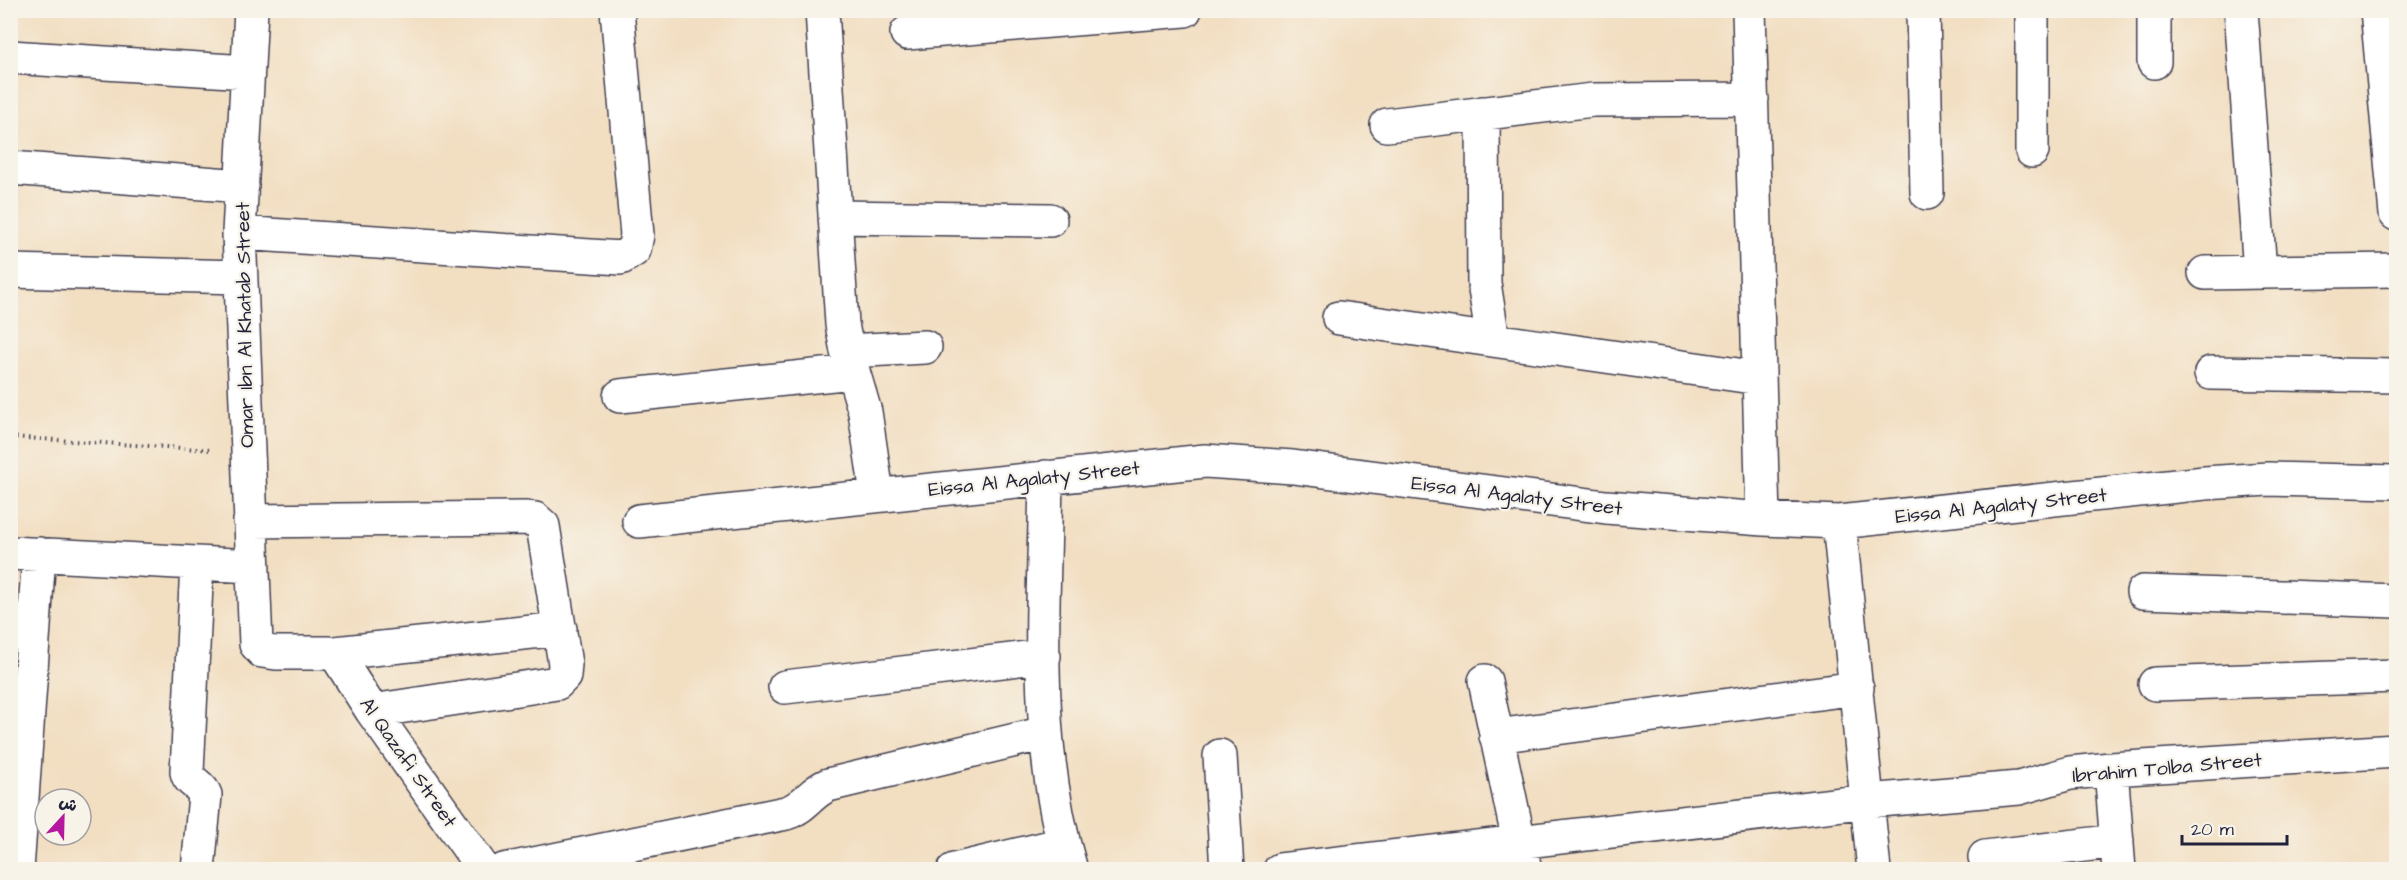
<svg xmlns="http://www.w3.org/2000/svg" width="2407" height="880" font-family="'Architects Daughter','Playpen Sans Arabic',sans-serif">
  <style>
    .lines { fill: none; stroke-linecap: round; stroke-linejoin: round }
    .street-casing { stroke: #413e4f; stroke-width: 36 }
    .path { stroke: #413e4f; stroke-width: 4; stroke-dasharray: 1.5 4.5; stroke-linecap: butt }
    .street { stroke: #fff; stroke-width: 33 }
    .labels { text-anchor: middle; stroke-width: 4.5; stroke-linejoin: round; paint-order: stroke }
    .street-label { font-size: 20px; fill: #22223b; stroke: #f7f3e8 }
  </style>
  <rect width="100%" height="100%" fill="#f7f3e8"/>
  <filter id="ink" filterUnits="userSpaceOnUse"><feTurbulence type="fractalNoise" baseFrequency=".0167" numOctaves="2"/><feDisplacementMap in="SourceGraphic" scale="12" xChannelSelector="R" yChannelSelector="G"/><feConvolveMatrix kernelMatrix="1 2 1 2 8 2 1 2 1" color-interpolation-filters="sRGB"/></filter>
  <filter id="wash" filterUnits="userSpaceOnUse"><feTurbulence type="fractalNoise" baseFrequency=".008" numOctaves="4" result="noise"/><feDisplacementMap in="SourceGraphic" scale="24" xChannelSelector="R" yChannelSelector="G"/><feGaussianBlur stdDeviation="1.35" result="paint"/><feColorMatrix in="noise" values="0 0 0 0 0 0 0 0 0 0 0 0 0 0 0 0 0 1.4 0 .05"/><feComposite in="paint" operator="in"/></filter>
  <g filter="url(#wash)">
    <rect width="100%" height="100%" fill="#f2dec1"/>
  </g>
  <g filter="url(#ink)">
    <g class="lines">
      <!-- street casing -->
      <g class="street-casing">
        <path id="street" d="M251,10L239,233L256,644L262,651L276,653H335L560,629
          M822,10L842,324L847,351L865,412L877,494
          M1749,10L1763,519
          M1923,10L1927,193
          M2032,10V151
          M2241,10L2260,272
          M2377,10L2396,214
          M907,33L1185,10
          M10,57L247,72
          M2154,62V10
          M1483,113L1484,283L1493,340
          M1387,125L1593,100L1752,99
          M10,168L242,186
          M836,217L1050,220
          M239,233L621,258L634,250L637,235L617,10
          M10,271L240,277
          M2205,273L2396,270
          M1339,318L1759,378
          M847,351L925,347
          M2211,373L2396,376
          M620,396L853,372
          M1046,477C1044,609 1032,742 1071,870
          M250,521L525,518L535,519L543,526L565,664L564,676L557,683L372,711
          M639,521L1205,461L1293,467L1606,507L1763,519L1839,522L2205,483L2268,479L2396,482
          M1839,522L1874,870
          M10,553L252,566
          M197,564L187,772C189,783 201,784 205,795L198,870
          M2143,592L2396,601
          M335,653L372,711L484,870
          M1485,681L1525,870
          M2155,684L2396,676
          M785,687L1044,656
          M1496,736L1857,688
          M1220,756L1227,870
          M2111,769L2119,870
          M1985,857L2117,841
          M17,870L39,554
          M504,870L786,813C804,808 811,792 828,785L1045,733
          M954,870L1063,844
          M1280,870L1868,801L2019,788L2070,773L2111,769L2396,751"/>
      </g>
      <!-- path -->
      <path class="path" d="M10,437L213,450"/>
      <!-- street -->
      <use href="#street" class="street"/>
    </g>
  </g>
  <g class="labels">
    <!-- street labels -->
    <g class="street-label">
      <text transform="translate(244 325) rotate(-91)" y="7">Omar Ibn Al Khatab Street</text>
      <text transform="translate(1034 478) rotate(-6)" y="7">Eissa Al Agalaty Street</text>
      <text transform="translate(1517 495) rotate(7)" y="7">Eissa Al Agalaty Street</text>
      <text transform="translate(2001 505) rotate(-6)" y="7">Eissa Al Agalaty Street</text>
      <text transform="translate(409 762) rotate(55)" y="7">Al Qazafi Street</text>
      <text transform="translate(2167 767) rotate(-5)" y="7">Ibrahim Tolba Street</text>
    </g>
  </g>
  <!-- margin -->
  <rect width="2407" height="880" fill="none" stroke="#f7f3e8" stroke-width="36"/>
  <!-- north arrow -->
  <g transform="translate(63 817) rotate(22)"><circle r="28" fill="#f7f3e8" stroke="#a29fa3" stroke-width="1.5"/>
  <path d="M0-4.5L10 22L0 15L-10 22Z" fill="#b5179e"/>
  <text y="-9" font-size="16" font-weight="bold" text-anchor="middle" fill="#22223b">ش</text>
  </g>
  <!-- scale -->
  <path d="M2182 835v9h105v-9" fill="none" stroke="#22223b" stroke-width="3"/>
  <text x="2191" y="835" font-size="18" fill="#22223b" stroke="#f7f3e8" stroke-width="4.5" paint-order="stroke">20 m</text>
</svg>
